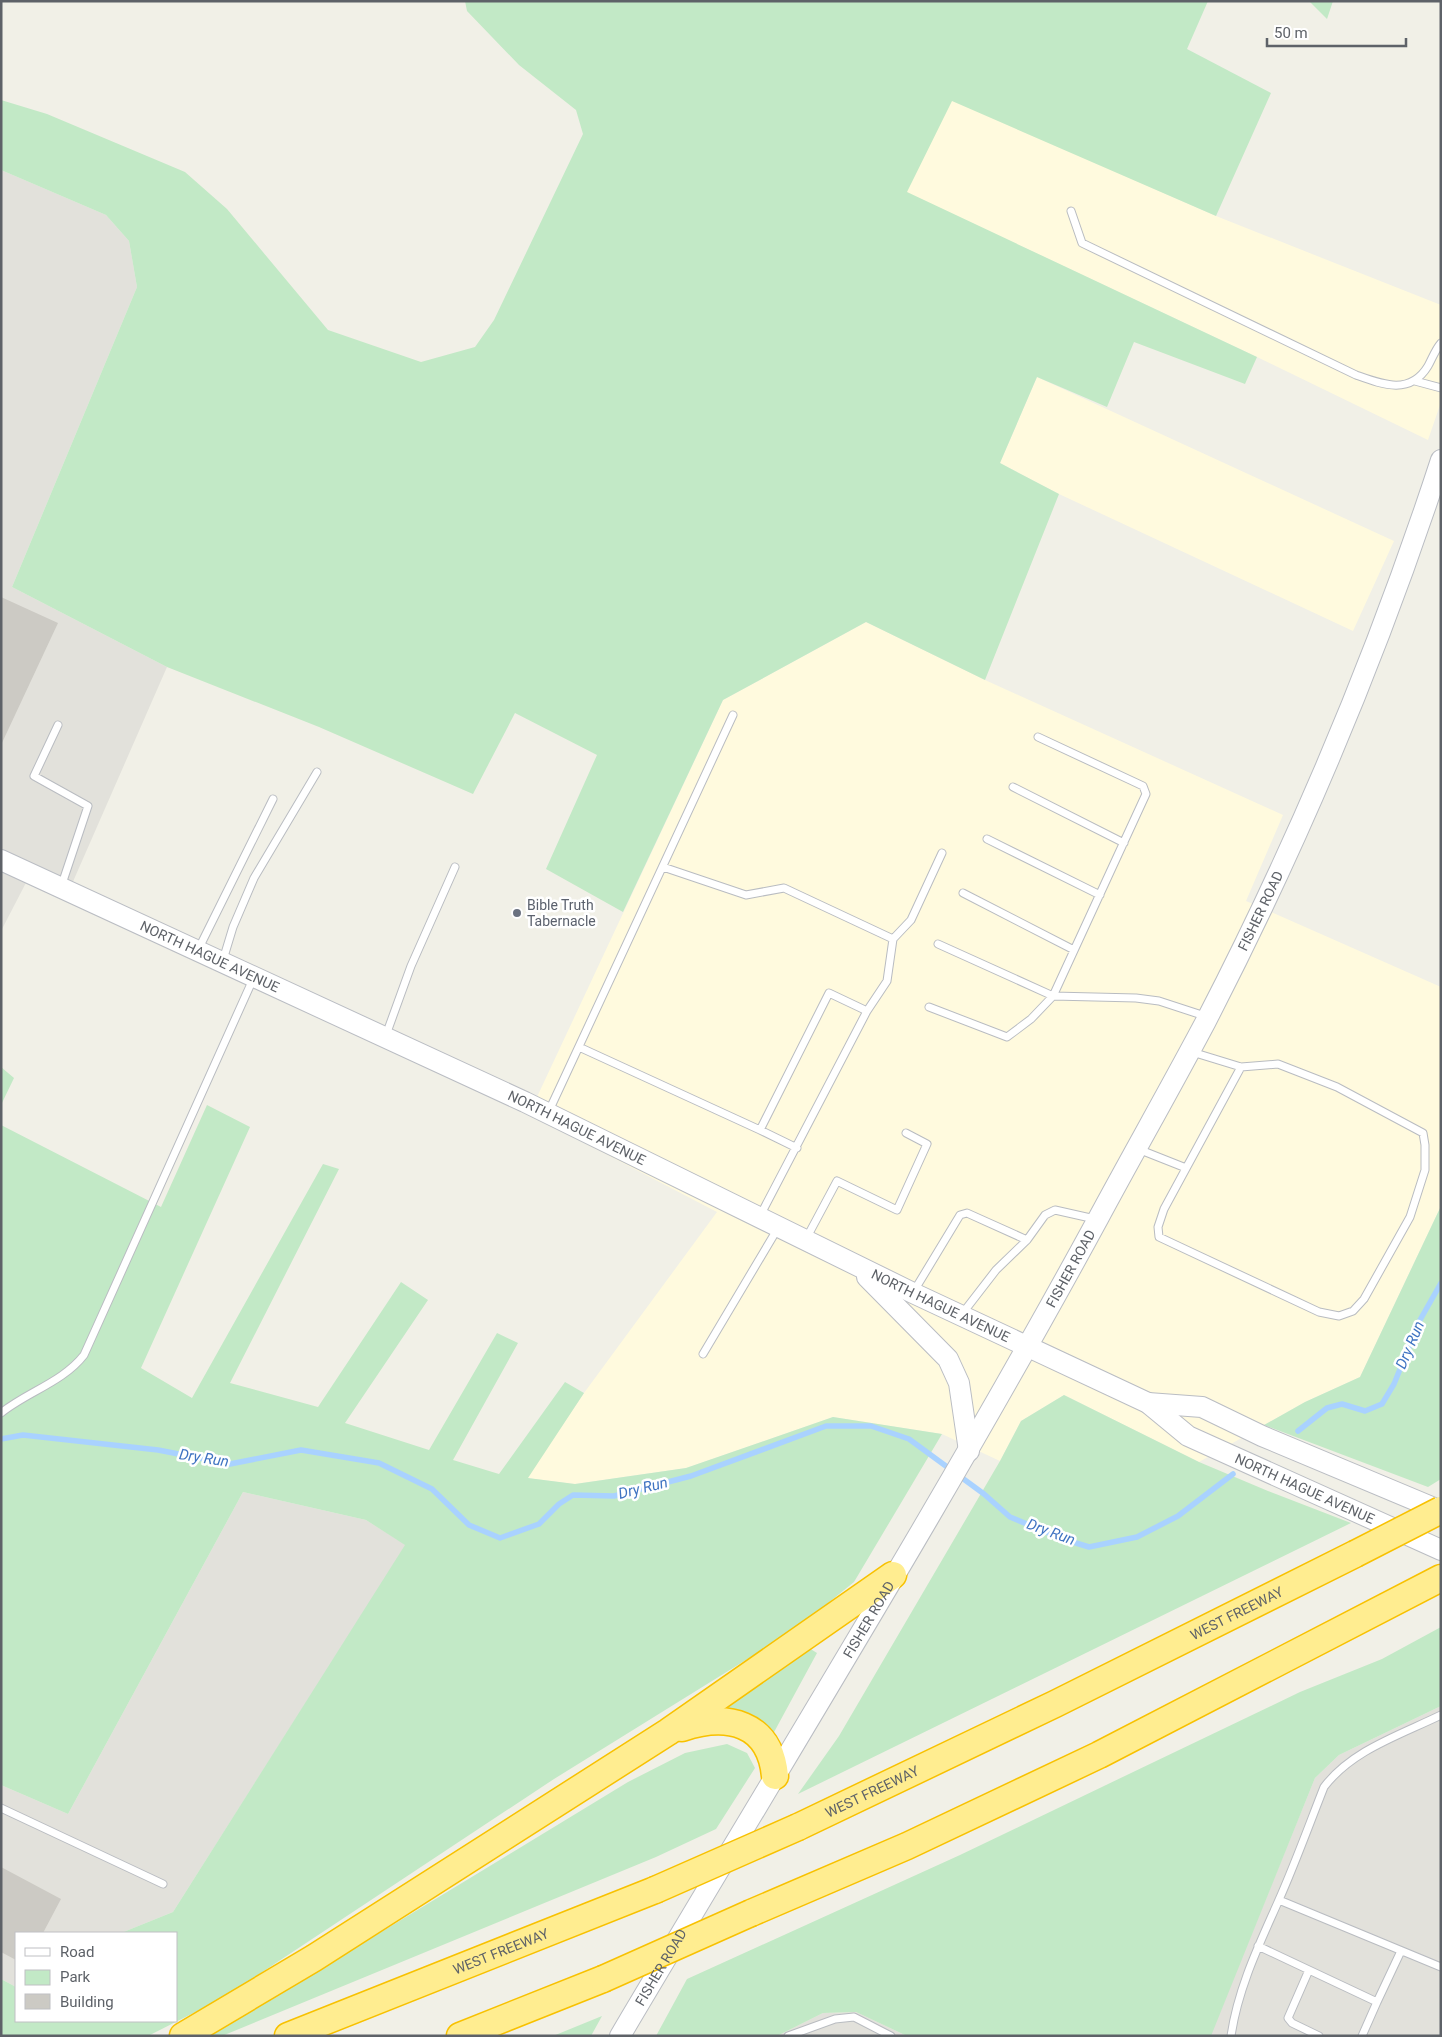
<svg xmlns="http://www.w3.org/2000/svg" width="1442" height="2037" font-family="Roboto,sans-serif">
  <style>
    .commercial { fill: #fffade }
    .industrial { fill: #e2e1db }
    .green { fill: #c2e9c6 }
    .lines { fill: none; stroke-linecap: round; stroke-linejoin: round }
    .stream { stroke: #a9d2ff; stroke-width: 5.5 }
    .building { fill: #cccac4 }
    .lane-casing { stroke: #b9bcc1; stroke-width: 9 }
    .secondary-casing { stroke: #babdc3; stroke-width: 22 }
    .highway-casing { stroke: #f8c100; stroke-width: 29 }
    .lane { stroke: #fff; stroke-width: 7 }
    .secondary { stroke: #fff; stroke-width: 20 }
    .highway { stroke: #ffed90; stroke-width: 26 }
    .highway-bridge-casing { stroke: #f8c100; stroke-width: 29; stroke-linecap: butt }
    .highway-bridge { stroke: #ffed90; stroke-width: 26 }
    .worship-dot { fill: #6b7280; stroke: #fff; stroke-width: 2 }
    .labels { text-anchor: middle; stroke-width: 5; stroke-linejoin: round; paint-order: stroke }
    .worship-label { font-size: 14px; fill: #5b616d; stroke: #fff; text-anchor: start }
    .street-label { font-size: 14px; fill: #5e6268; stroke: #fff }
    .water-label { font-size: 15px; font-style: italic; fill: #4074c2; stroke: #fff }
  </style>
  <rect width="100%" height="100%" fill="#f1f0e7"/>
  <!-- commercial -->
  <path class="commercial" d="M952,100L1216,216L1441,305V402L1428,440L1257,357L906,192Z
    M1037,377L1394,541L1353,631L1059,494L1000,463Z
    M866,622L985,680L1283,815L1246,901L1441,987V1206L1360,1377L1305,1402L1199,1462L1064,1395L1021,1421L1000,1461L942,1434L833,1417L686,1468L575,1484L527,1478L584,1393L717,1212L529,1114L723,700Z"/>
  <!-- industrial -->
  <path class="industrial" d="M1,170L106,215L129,241L137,287L12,587L167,667L68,893L30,875L1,931Z
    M243,1492L366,1520L406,1545L173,1912L121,1933H16V1987L1,1979V1785L68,1814Z
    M1441,1706V2036H1210L1315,1778L1339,1755Z
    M856,2012L907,2036H777L823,2013Z"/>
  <!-- green -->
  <path class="green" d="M465,1H1208L1187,49L1271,93L1216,216L952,101L907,192L1257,357L1245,384L1134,342L1107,407L1037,377L1000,463L1059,494L985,680L866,622L723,700L623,912L546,869L597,755L515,713L473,794L319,727L167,667L12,587L137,287L129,241L106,215L1,170V100L47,114L185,172L227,209L328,330L421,362L475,347L494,320L583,134L576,110L519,65L467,11Z
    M1309,1H1333L1327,19Z
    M1,1067L14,1078L1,1105Z
    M207,1105L250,1127L141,1368L192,1398L323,1164L339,1169L230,1383L318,1407L401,1282L428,1300L345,1423L429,1450L497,1333L518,1343L453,1460L499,1474L565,1382L584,1393L528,1478L575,1484L686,1468L833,1417L942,1434L854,1582L796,1629L554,1779L223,1998L148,2036H1V1979L16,1987V2021H176V1933H121L173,1912L405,1545L366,1520L243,1492L68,1814L1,1785V1125L161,1207Z
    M1441,1206V1479L1428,1487L1264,1425L1305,1402L1360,1377Z
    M1064,1395L1199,1462L1268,1491L1351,1523L798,1794L839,1736L1000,1461L1021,1421Z
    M1441,1627V1706L1339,1755L1315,1778L1211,2036H907L856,2012L823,2013L777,2036H656L687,1979L960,1855L1300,1692L1382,1659Z
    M809,1648L817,1653L773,1734L720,1708Z
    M727,1744L747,1753L755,1768L716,1829L656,1857L222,2036H210L209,2032L266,2002L628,1782L685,1753Z
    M602,2016L591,2036H553Z"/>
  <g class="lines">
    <!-- stream -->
    <path class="stream" d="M1298,1431L1327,1408L1342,1404L1365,1411L1382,1404L1394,1384L1420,1320L1441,1283
      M1,1439L23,1435L158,1450L230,1464L301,1450L379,1463L432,1489L469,1525L500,1538L539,1524L559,1504L573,1495L614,1496L691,1476L826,1426H871L909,1439L984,1494L1010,1517L1063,1539L1089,1547L1137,1537L1178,1516L1233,1474"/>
  </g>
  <!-- building -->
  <path class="building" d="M1,597L58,623L1,745Z
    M1,1867L61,1899L43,1933H16V1960L1,1952Z"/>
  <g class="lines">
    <!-- lane casing -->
    <g class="lane-casing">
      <path id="lane" d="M1071,211L1082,243L1356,375C1381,384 1410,396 1428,366C1432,359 1435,350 1441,343
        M1415,381L1441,388
        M58,725L34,776L88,806L61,887
        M1013,787L1124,843
        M987,839L1100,895
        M663,867L746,895L784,888L893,939L887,981L867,1011L760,1216
        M963,893L1074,950
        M893,939L911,920L942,853
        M938,944L1053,996L1136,998L1159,1001L1205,1016
        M199,948L273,799
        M223,960L233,927L254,878L317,772
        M929,1007L1007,1037L1031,1019L1053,996L1146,794L1143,786L1038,737
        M386,1035L411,966L455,867
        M579,1047L760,1130L829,993L867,1011
        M1192,1052L1241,1067L1278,1064L1337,1087L1423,1133L1425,1145V1170L1410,1217L1364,1299L1353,1311L1339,1316L1319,1312L1159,1237L1158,1227L1164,1209L1241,1067
        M548,1113L733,715
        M760,1130L797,1148
        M1138,1149L1186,1168
        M806,1239L837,1181L897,1210L927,1144L906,1133
        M914,1291L960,1215L967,1213L1027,1240
        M962,1314L996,1270L1027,1240L1045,1215L1055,1210L1095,1219
        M703,1354L778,1228
        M1,1413C27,1392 63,1382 84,1355L254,977
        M1,1808L163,1884
        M1279,1900L1441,1967
        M1258,1946L1377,2002L1401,1951
        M1309,1970L1288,2018L1292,2023L1319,2036
        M788,2036L835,2019L854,2017L891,2036
        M1231,2036C1238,1988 1259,1945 1278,1902C1295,1864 1309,1825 1324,1787C1352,1750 1400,1735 1441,1715
        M1362,2036L1377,2002"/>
    </g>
    <!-- secondary casing -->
    <g class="secondary-casing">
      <g id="secondary">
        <path id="s1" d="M1,860L525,1102L913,1293L1148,1403L1188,1436L1441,1550"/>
        <path d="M867,1277L948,1359L959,1383L969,1451"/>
        <path d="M1148,1403L1202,1407L1262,1436L1441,1511"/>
        <path id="s2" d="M620,2036C781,1764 948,1495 1099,1217C1134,1152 1171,1087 1206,1021C1299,841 1378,653 1441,460"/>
      </g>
    </g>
    <!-- highway casing -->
    <g class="highway-casing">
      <g id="highway">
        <path d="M682,1728C727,1713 770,1722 775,1776"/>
        <path id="s3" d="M798,1827L1055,1704L1355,1554"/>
        <path d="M751,1913L907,1846L1099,1755L1441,1578"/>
        <path d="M183,2036L314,1958L668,1732L893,1575"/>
        <path id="s4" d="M288,2036L655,1890"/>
        <path d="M460,2036L603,1979"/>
      </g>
    </g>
    <!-- lane -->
    <use href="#lane" class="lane"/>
    <!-- secondary -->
    <use href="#secondary" class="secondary"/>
    <!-- highway -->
    <use href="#highway" class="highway"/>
    <!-- highway-bridge casing -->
    <g class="highway-bridge-casing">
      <path id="highway-bridge" d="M1355,1554L1441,1510
        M655,1890L798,1827
        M603,1979L751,1913"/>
    </g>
    <!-- highway-bridge -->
    <use href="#highway-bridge" class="highway-bridge"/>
  </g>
  <!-- markers -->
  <circle class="worship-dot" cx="517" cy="913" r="5"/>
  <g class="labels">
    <!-- worship labels -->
    <g class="worship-label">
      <text x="527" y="910">Bible Truth<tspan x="527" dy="16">Tabernacle</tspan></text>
    </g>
    <!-- street labels -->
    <g class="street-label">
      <text dy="5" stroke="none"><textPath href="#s2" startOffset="1295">FISHER ROAD</textPath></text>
      <text dy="5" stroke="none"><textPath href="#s1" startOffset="230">NORTH HAGUE AVENUE</textPath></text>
      <text dy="5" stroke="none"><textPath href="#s1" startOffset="635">NORTH HAGUE AVENUE</textPath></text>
      <text dy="5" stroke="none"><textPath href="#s2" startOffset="890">FISHER ROAD</textPath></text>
      <text dy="5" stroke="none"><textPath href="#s1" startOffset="1040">NORTH HAGUE AVENUE</textPath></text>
      <text dy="5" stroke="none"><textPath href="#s1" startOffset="1449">NORTH HAGUE AVENUE</textPath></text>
      <text dy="5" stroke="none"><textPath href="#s3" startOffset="488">WEST FREEWAY</textPath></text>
      <text dy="5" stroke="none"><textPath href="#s2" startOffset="485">FISHER ROAD</textPath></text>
      <text dy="5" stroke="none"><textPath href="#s3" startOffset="82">WEST FREEWAY</textPath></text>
      <text dy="5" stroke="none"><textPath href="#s4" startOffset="229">WEST FREEWAY</textPath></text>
      <text dy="5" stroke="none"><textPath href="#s2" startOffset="80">FISHER ROAD</textPath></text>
    </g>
    <!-- water labels -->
    <g class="water-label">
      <text transform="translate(1410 1345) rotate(-67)" y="5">Dry Run</text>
      <text transform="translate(204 1458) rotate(9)" y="5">Dry Run</text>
      <text transform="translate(643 1488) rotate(-14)" y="5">Dry Run</text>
      <text transform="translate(1051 1532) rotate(20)" y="5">Dry Run</text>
    </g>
  </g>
  <!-- border -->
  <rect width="1442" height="2037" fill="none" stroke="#5e6268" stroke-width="5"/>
  <!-- legend -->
  <rect x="15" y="1932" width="162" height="90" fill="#ffffff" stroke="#bfc0c3"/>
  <rect x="25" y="1948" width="25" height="8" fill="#ffffff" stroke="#bfc0c3"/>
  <text x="60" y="1957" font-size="15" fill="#5e6268">Road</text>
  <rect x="25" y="1970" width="25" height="15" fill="#c2e9c6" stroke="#bfc0c3"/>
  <text x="60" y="1982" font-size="15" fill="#5e6268">Park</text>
  <rect x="25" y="1994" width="25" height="15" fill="#cccac4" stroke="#bfc0c3"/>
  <text x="60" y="2007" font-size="15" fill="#5e6268">Building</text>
  <!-- scale -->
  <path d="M1267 38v8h139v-8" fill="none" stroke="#5e6268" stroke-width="2.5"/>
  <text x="1274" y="38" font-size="15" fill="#5e6268" stroke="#ffffff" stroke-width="4" paint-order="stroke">50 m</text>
</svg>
